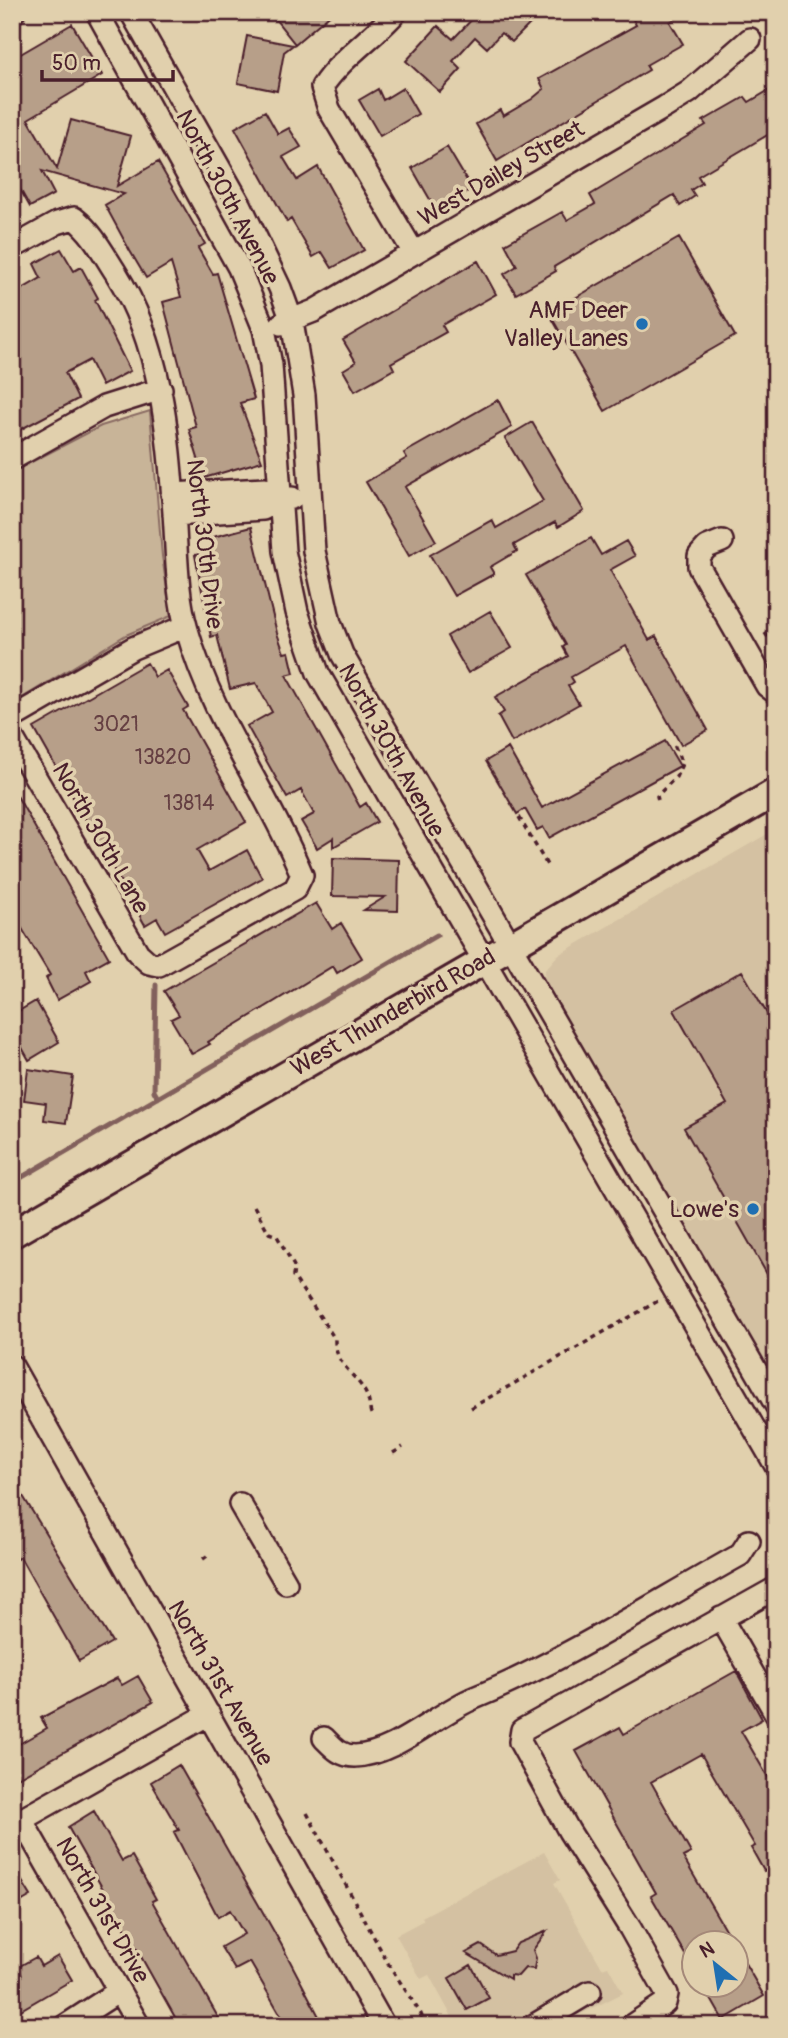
<svg xmlns="http://www.w3.org/2000/svg" width="788" height="2038" font-family="Pangolin,sans-serif">
  <style>
    .built { fill: #d4c1a2 }
    .green { fill: #c8b498; stroke: #896a62; stroke-width: 2 }
    .lines { fill: none; stroke-linecap: round; stroke-linejoin: round }
    .stream { stroke: #82605b; stroke-width: 5 }
    .building { fill: #b79f89; stroke: #4a1f2b; stroke-width: 2 }
    .minor-casing { stroke: #4a1f2b; stroke-width: 26 }
    .major-casing { stroke: #4a1f2b; stroke-width: 32 }
    .path { stroke: #4a1f2b; stroke-width: 3.5; stroke-dasharray: 5 5; stroke-linecap: butt }
    .minor { stroke: #e1d0ad; stroke-width: 21 }
    .major { stroke: #e1d0ad; stroke-width: 26 }
    .poi-dot { fill: #1f6fb2; stroke: #e1d0ad; stroke-width: 2.5 }
    .labels { text-anchor: middle; stroke-width: 7; stroke-linejoin: round; paint-order: stroke }
    .number-label { font-size: 21px; fill: #653f42 }
    .street-label { font-size: 24px; fill: #4a1f2b; stroke: #e1d0ad }
    .poi-label { font-size: 24px; fill: #4a1f2b; stroke: #e1d0ad; text-anchor: end }
  </style>
  <rect width="100%" height="100%" fill="#e1d0ad"/>
  <filter id="ink" filterUnits="userSpaceOnUse"><feTurbulence type="fractalNoise" baseFrequency=".0143" numOctaves="2"/><feDisplacementMap in="SourceGraphic" scale="14" xChannelSelector="R" yChannelSelector="G"/><feConvolveMatrix kernelMatrix="1 2 1 2 8 2 1 2 1" color-interpolation-filters="sRGB"/></filter>
  <g filter="url(#ink)">
    <!-- built -->
    <path class="built" d="M776,829V1387L547,990L544,979L545,970L558,955Z
      M544,1852L560,1880L554,1883L602,1968L608,1966L623,1993L557,2026H457L429,1975L421,1979L396,1935L424,1920L422,1917Z"/>
    <!-- green -->
    <path class="green" d="M150,411L162,556L171,616L126,635L12,704V472L101,426Z"/>
    <g class="lines">
      <!-- stream -->
      <path class="stream" d="M156,985L154,1091L158,1098
        M12,1183L437,935"/>
    </g>
    <!-- building -->
    <path class="building" d="M285,12H333L295,44L276,20Z
      M479,12H518L530,24L512,42L501,33L487,48L475,37L453,61L461,69L440,92L406,61L438,26L453,39Z
      M629,12H686L670,22L683,44L646,65L649,70L497,161L476,124L500,110L503,116L532,99L544,89L539,79L636,25Z
      M72,24L102,75L28,119L57,169L71,120L131,136L117,186L158,162L205,244L198,248L213,274L217,273L254,399L240,403L262,461L204,478L189,429L196,427L163,302L181,297L171,263L146,278L130,251L105,205L124,194L42,171L54,194L30,207L17,184L12,187V59Z
      M247,36L293,45L284,52L277,91L238,83Z
      M776,86V130L698,176L702,183L691,190L695,196L680,206L674,195L554,267L556,271L516,294L504,274L517,266L505,244L562,212L567,220L595,204L590,195L706,125L703,121L745,97L749,102Z
      M403,88L418,114L380,136L359,100L378,89L383,100Z
      M265,111L278,134L289,128L301,147L283,157L297,180L318,167L364,250L332,268L322,252L313,257L291,219L287,222L235,128Z
      M447,147L472,189L436,210L412,168Z
      M679,238L735,336L605,411L549,313Z
      M61,249L74,271L81,267L98,298L95,300L130,371L102,386L89,360L65,373L78,399L12,434V295L41,278L34,264Z
      M478,261L496,294L442,325L446,332L391,363L394,369L355,391L343,370L356,362L343,340Z
      M498,400L512,427L405,487L436,541L409,556L366,482L407,458L404,453Z
      M532,422L584,511L558,527L555,522L514,545L517,551L490,567L494,574L454,596L430,555L492,520L496,528L543,501L505,438Z
      M251,527L277,633L284,653L289,652L294,673L286,675L360,807L366,803L377,822L333,847V838L317,848L301,821L314,814L301,790L287,798L247,726L272,712L256,683L230,689L217,635L211,637L195,555L213,551L209,538Z
      M591,538L601,555L626,541L635,556L610,570L649,640L656,636L708,730L681,745L626,646L571,677L574,682L568,686L579,704L512,742L498,716L504,712L495,697L568,656L563,647L566,645L526,575Z
      M490,611L512,648L468,673L447,636Z
      M147,663L155,677L167,670L188,707L183,710L246,822L197,850L209,871L247,850L262,878L165,932L157,918L145,925L34,728Z
      M665,741L680,766L549,838L543,827L537,830L525,809L517,814L486,761L508,748L542,808Z
      M12,787L109,958L86,971L91,981L57,1000L46,978L50,975L12,912Z
      M333,858L399,860L398,911L364,910L385,897L332,896Z
      M316,903L332,929L341,923L362,958L337,973L333,966L208,1042L210,1044L192,1054L171,1019L179,1015L164,991Z
      M742,971L776,1029V1290L684,1128L727,1104L674,1010Z
      M36,1001L59,1042L29,1060L12,1030V1015Z
      M28,1069L73,1076L66,1123L44,1120L46,1103L24,1100Z
      M12,1478L112,1642L79,1661L20,1557L17,1559L12,1551Z
      M736,1671L762,1719L741,1731L776,1791V1868L764,1871L751,1848L755,1846L701,1754L651,1782L691,1853L683,1857L733,1943H694V1970L651,1896L656,1893L576,1751L620,1727L624,1734Z
      M138,1676L153,1702L12,1781V1748L47,1728L41,1718L117,1678L122,1685Z
      M179,1765L281,1944L324,2026H287L250,1962L235,1970L221,1947L244,1934L230,1910L218,1917L174,1832L179,1830L151,1782Z
      M94,1811L122,1861L132,1856L156,1899L152,1901L223,2026H180L68,1827Z
      M12,1865L31,1896L12,1907Z
      M547,1931L533,1950L536,1958L534,1969L525,1968L518,1976L510,1975V1979L466,1953L481,1945L496,1955L512,1951L518,1943Z
      M736,1948L764,1996L723,2020L703,1985H736Z
      M58,1956L72,1980L12,2015V1982L22,1976L18,1967L36,1957L41,1966Z
      M471,1965L489,1998L467,2010L449,1978Z"/>
    <g class="lines">
      <!-- minor casing -->
      <g class="minor-casing">
        <path id="minor" d="M97,12L239,268L264,329L271,365L284,551L297,612L318,673L776,1466
          M131,12L241,206L280,288L292,321L304,395L314,551L330,623L342,654L776,1405
          M396,12C372,39 341,58 322,87L329,109L414,253
          M12,13L14,12
          M12,248L57,223L74,218C93,233 103,253 116,273C161,345 168,430 174,513C177,552 176,592 187,630C213,721 267,790 302,875L295,889L159,965L149,963L138,953L12,737
          M281,324L314,311L665,107L689,92L750,39
          M12,459L104,407L161,389
          M172,494L265,489L280,499
          M174,515L263,509L280,499L292,498
          M722,541L707,547L699,556V567L767,686L776,693
          M12,718L133,648L186,626
          M12,1366L384,2026
          M240,1504L286,1583
          M721,1618L776,1714
          M324,1738C333,1747 340,1756 355,1756C394,1755 438,1713 474,1698C566,1660 652,1604 740,1555L749,1541
          M21,1819L139,2026
          M12,1825L209,1714
          M65,2026L119,1991
          M533,2026L590,1992
          M631,2026L665,2003L667,1994L630,1928L569,1831L520,1742L522,1730L776,1588"/>
      </g>
      <!-- major casing -->
      <g class="major-casing">
        <path id="major" d="M12,1234L776,792"/>
      </g>
      <!-- path -->
      <path class="path" d="M765,633L776,649
        M658,800L657,796L676,777L682,764L673,742
        M519,817L547,865
        M254,1206L269,1233L277,1236L294,1266L293,1276L335,1339C334,1367 361,1376 368,1399C370,1405 369,1409 372,1416
        M471,1408L658,1301
        M393,1453L403,1447
        M203,1559L207,1556
        M307,1813L389,1965L421,2014L425,2026"/>
      <!-- minor -->
      <use href="#minor" class="minor"/>
      <!-- major -->
      <use href="#major" class="major"/>
    </g>
  </g>
  <!-- markers -->
  <g class="poi-dot">
    <circle cx="642" cy="324" r="7"/>
    <circle cx="753" cy="1209" r="7"/>
  </g>
  <g class="labels">
    <!-- number labels -->
    <g class="number-label">
      <text x="116" y="731">3021</text>
      <text x="163" y="764">13820</text>
      <text x="189" y="810">13814</text>
    </g>
    <!-- street labels -->
    <g class="street-label">
      <text transform="translate(501 173) rotate(-30)" y="8">West Dailey Street</text>
      <text transform="translate(228 197) rotate(62)" y="8">North 30th Avenue</text>
      <text transform="translate(205 544) rotate(83)" y="8">North 30th Drive</text>
      <text transform="translate(392 750) rotate(61)" y="8">North 30th Avenue</text>
      <text transform="translate(101 838) rotate(60)" y="8">North 30th Lane</text>
      <text transform="translate(393 1012) rotate(-30)" y="8">West Thunderbird Road</text>
      <text transform="translate(221 1683) rotate(60)" y="8">North 31st Avenue</text>
      <text transform="translate(103 1910) rotate(60)" y="8">North 31st Drive</text>
    </g>
    <!-- poi labels -->
    <g class="poi-label">
      <text x="628" y="318">AMF Deer<tspan x="628" dy="28">Valley Lanes</tspan></text>
      <text x="739" y="1217">Lowe's</text>
    </g>
  </g>
  <!-- margin -->
  <rect width="788" height="2038" fill="none" stroke="#e1d0ad" stroke-width="42"/>
  <rect x="21" y="21" width="746" height="1996" fill="none" stroke="#4a1f2b" stroke-width="2.5" filter="url(#ink)"/>
  <!-- north arrow -->
  <g transform="translate(715 1964) rotate(330)"><circle r="33" fill="#e1d0ad" stroke="#a58979" stroke-width="2"/>
  <path d="M0-5L12 26L0 18L-12 26Z" fill="#1f6fb2"/>
  <text y="-10" font-size="19" font-weight="bold" text-anchor="middle" fill="#4a1f2b">N</text>
  </g>
  <!-- scale -->
  <path d="M42 70v10h131v-10" fill="none" stroke="#4a1f2b" stroke-width="3.5"/>
  <text x="52" y="70" font-size="21" fill="#4a1f2b" stroke="#e1d0ad" stroke-width="5" paint-order="stroke">50 m</text>
</svg>
